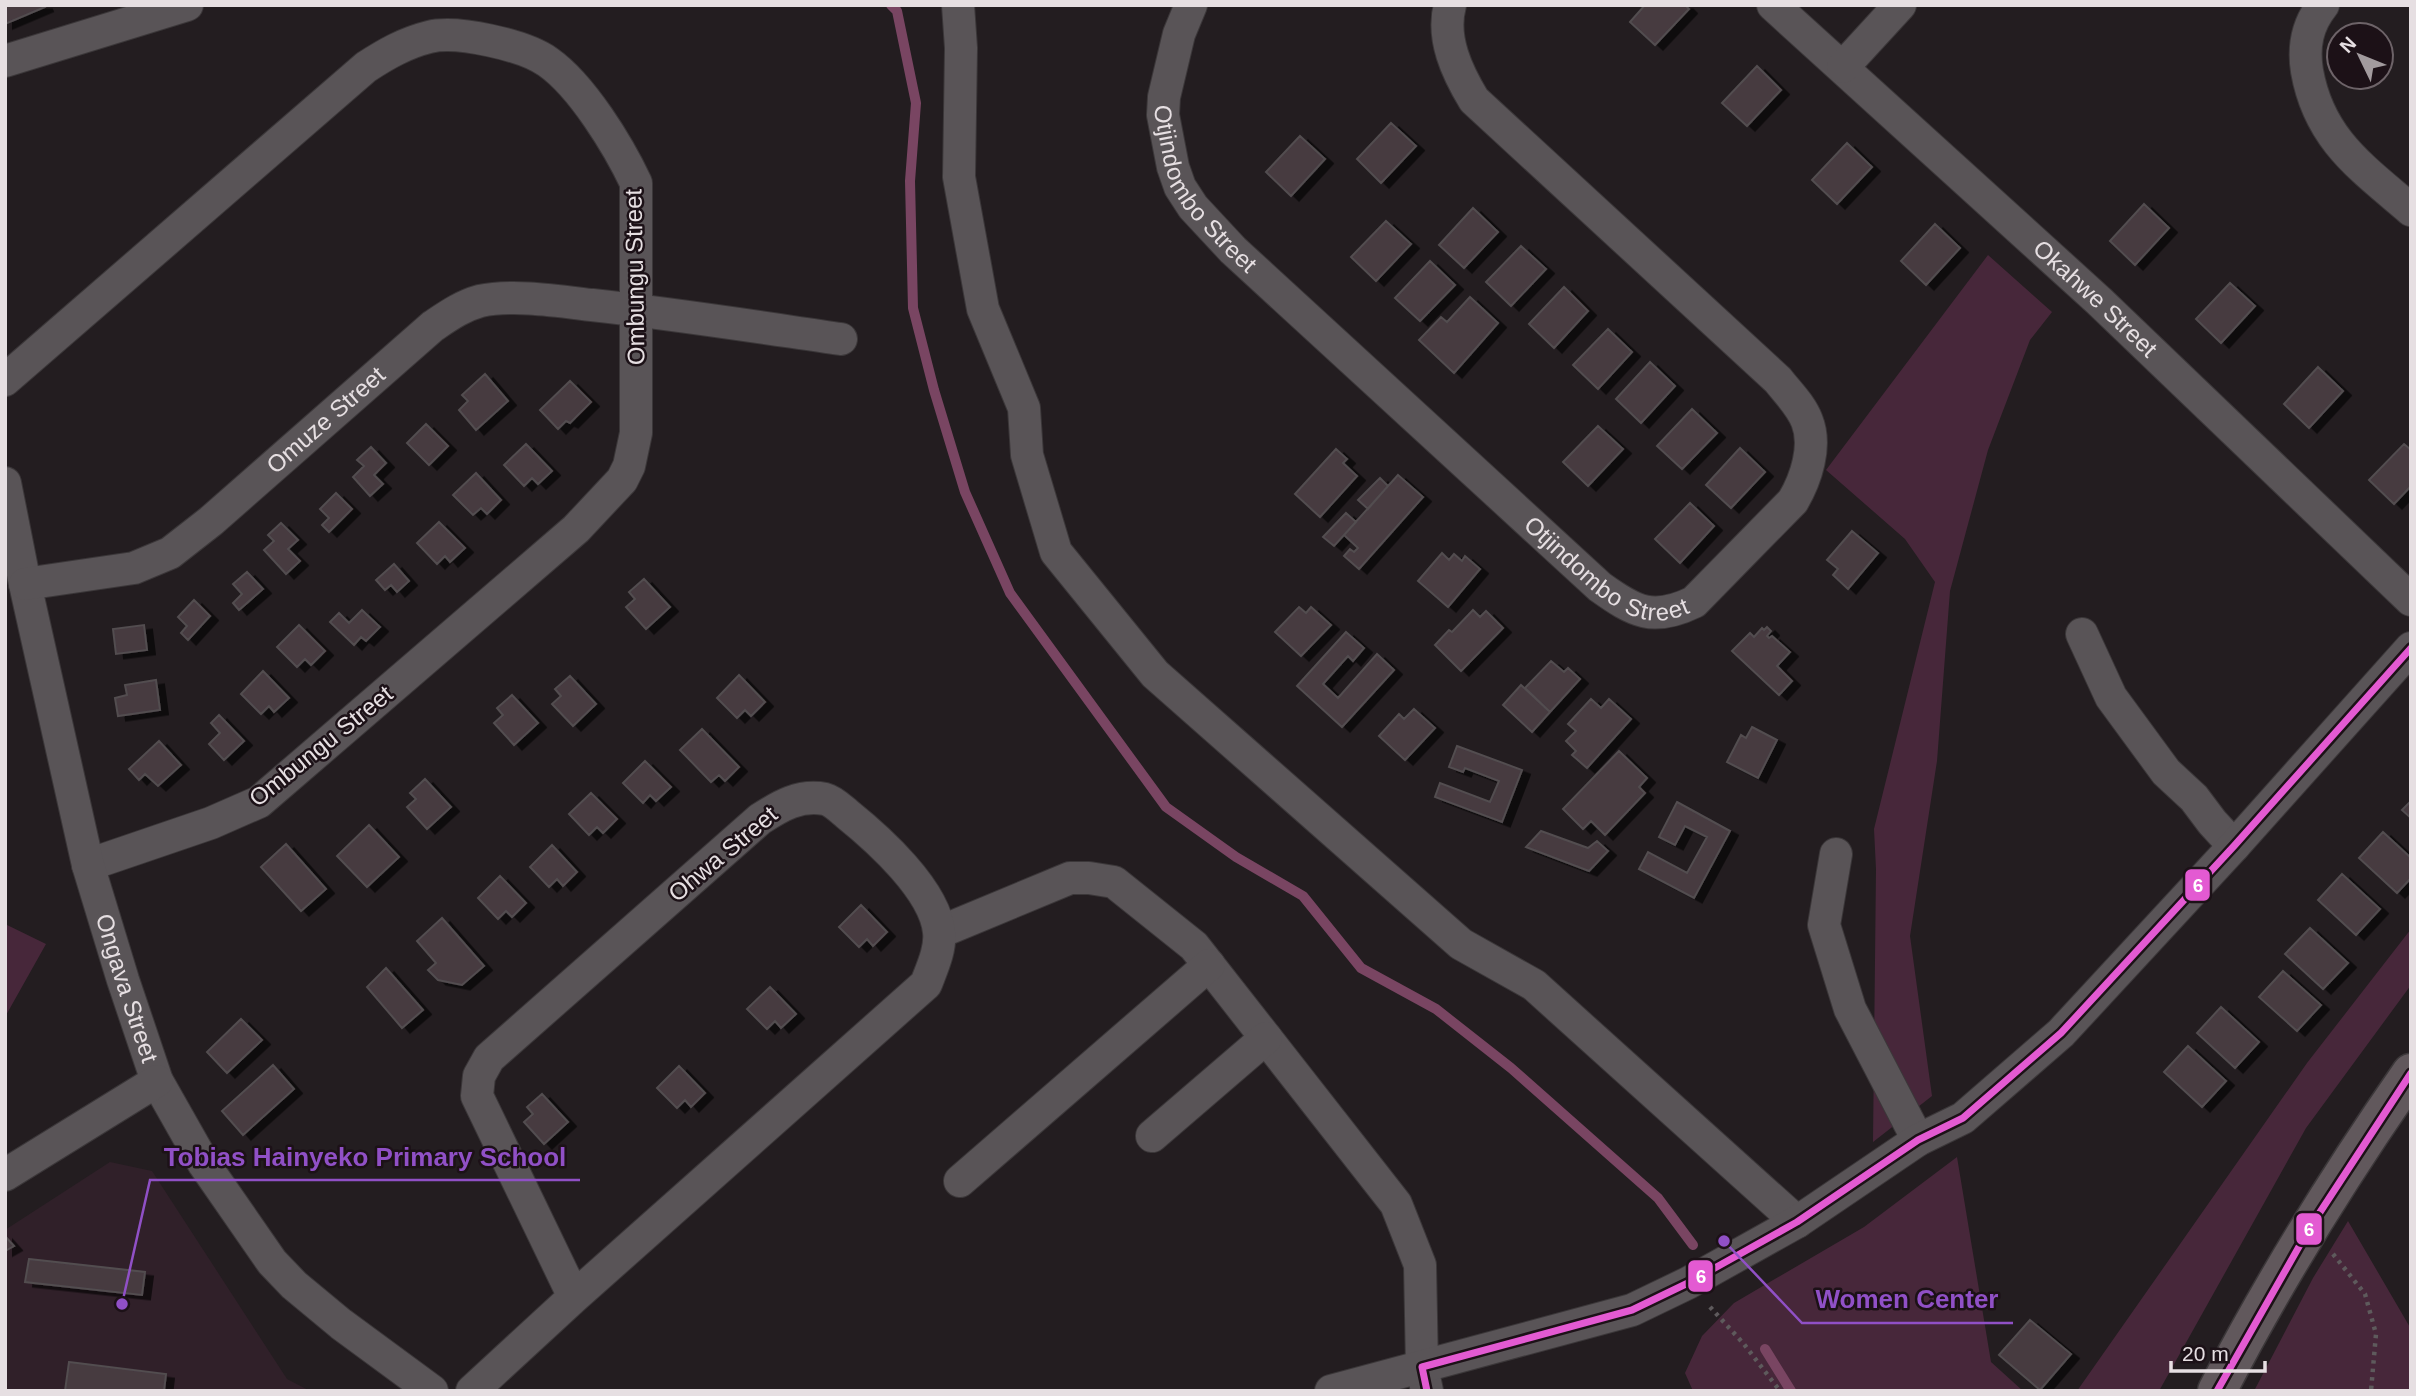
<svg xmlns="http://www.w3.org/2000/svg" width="2416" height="1396" font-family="Helvetica,sans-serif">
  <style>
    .built { fill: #302029 }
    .green { fill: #47273a }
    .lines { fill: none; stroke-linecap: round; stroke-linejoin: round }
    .stream { stroke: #794562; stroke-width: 10 }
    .building { fill: #463a41; stroke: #524d50; stroke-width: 2; filter: url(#shadow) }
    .minor-casing { stroke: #3b3739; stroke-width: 34 }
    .major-casing { stroke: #3b3739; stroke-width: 41 }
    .path { stroke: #5e5a5c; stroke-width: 4.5; stroke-dasharray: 3.5 5; stroke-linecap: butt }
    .minor { stroke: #595457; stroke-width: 32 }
    .major { stroke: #61585c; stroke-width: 38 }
    .bus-1-casing { stroke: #1c1117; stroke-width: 12 }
    .bus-1 { stroke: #e35ad2; stroke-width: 7 }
    .labels { text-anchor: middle; stroke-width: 5; stroke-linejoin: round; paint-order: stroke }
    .street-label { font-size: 24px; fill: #e6dfe2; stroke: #1c1117 }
    .leader { fill: none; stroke: #9050c6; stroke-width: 2.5 }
    .callout-dot { fill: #9050c6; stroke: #1c1117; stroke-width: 2.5 }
    .callout-label { font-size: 26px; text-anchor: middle; font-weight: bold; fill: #9050c6; stroke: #1c1117; stroke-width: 5; stroke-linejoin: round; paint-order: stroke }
    .line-badge { stroke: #1c1117; stroke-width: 2.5 }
    .badge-label { font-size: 19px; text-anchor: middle; font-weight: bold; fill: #fff }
  </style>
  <defs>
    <filter id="shadow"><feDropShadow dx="8" dy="4.5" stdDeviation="0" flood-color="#0009"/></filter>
  </defs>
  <rect width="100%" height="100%" fill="#231d20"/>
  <!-- built -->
  <path class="built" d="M110,1162L152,1171L287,1379L310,1391H5V1230Z"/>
  <!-- green -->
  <path class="green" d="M1988,255L2052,312L2030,340L1988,450L1950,591L1937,761L1910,936L1932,1096L1873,1142L1876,869L1874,829L1935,582L1905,539L1826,470Z
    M5,924L46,944L5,1017Z
    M2411,929V985L2306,1128L2159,1391H2077L2307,1063Z
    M1957,1157L1991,1362L2023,1391H1693L1685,1373L1702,1336L1734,1303L1864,1227Z
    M2348,1221L2411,1329V1391H2254L2313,1278Z"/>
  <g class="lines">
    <!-- stream -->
    <path class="stream" d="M891,5L897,11L916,103L910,181L913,308L934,390L965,492L1010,593L1166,807L1236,857L1303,896L1361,968L1436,1009L1511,1068L1658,1198L1693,1245
      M1765,1349L1791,1391"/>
  </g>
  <!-- building -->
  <path class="building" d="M5,5H44L45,7L5,24Z
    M1645,5H1685L1689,9L1655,45L1630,22Z
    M1757,66L1781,90L1747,126L1722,103Z
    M1391,123L1416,146L1381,183L1357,159Z
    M1300,136L1325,159L1291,196L1266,172Z
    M1847,143L1872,167L1837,204L1812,180Z
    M2144,204L2169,228L2135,265L2110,241Z
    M1473,208L1498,232L1464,268L1439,245Z
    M1386,221L1411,244L1376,281L1351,257Z
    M1935,224L1960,248L1926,285L1901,261Z
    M1521,246L1546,269L1511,306L1486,282Z
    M1430,261L1455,285L1420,321L1395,298Z
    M2230,283L2255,306L2221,343L2196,319Z
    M1564,287L1588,311L1554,348L1529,324Z
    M1470,297L1498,323L1454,373L1419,340L1441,317L1447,322Z
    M1608,329L1632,352L1598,389L1573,365Z
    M1650,362L1675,386L1641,423L1616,399Z
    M2318,367L2343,391L2309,428L2284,404Z
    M485,374L508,401L476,430L459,410L468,401L462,395Z
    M570,381L591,402L570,423L566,421L558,429L540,410Z
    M1692,409L1717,433L1682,469L1657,446Z
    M426,424L448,446L429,465L407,443Z
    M1598,426L1623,449L1588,486L1563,462Z
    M526,444L552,471L538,484L532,478L524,486L504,465Z
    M2404,444L2411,450V486L2394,504L2369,480Z
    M371,447L386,463L374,475L383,484L370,496L353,477L364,466L357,460Z
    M1740,448L1765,472L1731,508L1706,485Z
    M1336,449L1347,459L1343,463L1357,476L1320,517L1295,494Z
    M476,473L501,500L487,514L481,508L473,515L453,495Z
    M1398,475L1423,497L1359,569L1344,556L1350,549L1354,552L1358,548L1344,535Z
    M1380,478L1388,486L1368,509L1358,500Z
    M336,493L352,509L329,532L322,525L329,518L320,509Z
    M1690,503L1714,526L1680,563L1655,539Z
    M1346,513L1356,522L1334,546L1323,537Z
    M439,522L465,548L450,562L445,556L437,564L417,543Z
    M281,523L298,540L288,549L300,561L286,574L264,550L274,541L268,535Z
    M1852,531L1878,553L1848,589L1833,575L1838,569L1827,560Z
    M1442,553L1449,560L1454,554L1462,561L1465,556L1480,569L1448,607L1418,581Z
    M394,564L409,581L397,592L391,585L385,590L376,580Z
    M247,572L263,589L239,610L233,603L242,594L233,584Z
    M644,579L670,607L646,629L626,607L635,599L629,592Z
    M194,600L210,616L188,640L181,633L187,626L178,617Z
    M1299,607L1306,613L1311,607L1331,625L1301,656L1275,632Z
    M362,610L380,627L366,641L361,637L354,645L330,622L339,613L349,623Z
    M1473,610L1480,617L1486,611L1503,628L1461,671L1435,645L1449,630L1452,632Z
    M144,625L147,650L116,654L113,629Z
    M299,625L325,651L311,665L305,659L297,667L277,647Z
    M1767,627L1771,631L1767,636L1769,638L1772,636L1790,652L1777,666L1792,681L1779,695L1732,651L1750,633L1754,637L1762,628L1764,630Z
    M1346,632L1364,648L1353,661L1348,656L1323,684L1338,698L1377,654L1394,670L1342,727L1297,686Z
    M1551,661L1564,672L1568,668L1580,679L1550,712L1525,688Z
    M263,671L289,698L274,712L269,706L261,714L241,694Z
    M739,675L765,702L751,716L745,710L737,718L717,698Z
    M570,676L596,704L573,726L552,704L561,696L555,689Z
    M156,680L160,710L118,716L115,698L127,695L125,685Z
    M1521,685L1550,712L1532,732L1503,705Z
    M512,695L538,723L514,745L494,723L503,715L497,708Z
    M1591,699L1601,708L1609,699L1631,719L1587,768L1572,755L1576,751L1566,741L1576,731L1568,724Z
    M1414,709L1435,728L1405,760L1379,736L1399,714L1404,719Z
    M219,715L244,741L224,760L209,744L220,733L211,723Z
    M1752,727L1777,740L1758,778L1727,762L1741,735L1746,738Z
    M702,729L739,767L725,781L719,775L711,782L680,750Z
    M159,741L181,765L158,786L145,774L139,780L129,769Z
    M1457,746L1522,770L1502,822L1435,797L1440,783L1490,802L1499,781L1465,768L1463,772L1449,767Z
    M1619,751L1647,778L1639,787L1645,793L1605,835L1591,821L1583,829L1563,809Z
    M645,761L671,787L656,801L650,795L643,803L623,783Z
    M425,779L451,807L427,829L407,807L416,799L410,793Z
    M591,793L617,819L603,833L597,827L589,835L569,814Z
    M2411,801V818L2402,810Z
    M1677,802L1730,831L1694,898L1639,869L1648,852L1687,873L1707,837L1685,826L1675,845L1659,837Z
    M369,825L399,857L367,887L337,856Z
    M1541,831L1588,848L1597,841L1608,851L1589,871L1526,847Z
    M2383,832L2411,858V878L2397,893L2359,858Z
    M286,844L326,889L301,911L261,867Z
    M552,845L577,872L563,886L557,879L549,887L530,867Z
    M2342,874L2380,909L2356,935L2318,900Z
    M500,876L526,903L512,917L506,911L498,919L478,898Z
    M861,905L887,932L873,946L867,939L859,947L839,927Z
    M442,918L484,966L462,985L438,980L428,970L436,963L417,941Z
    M2310,928L2348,963L2323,989L2285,954Z
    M386,968L423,1010L402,1028L367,987Z
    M2283,971L2321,1005L2297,1031L2259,997Z
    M770,987L796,1014L781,1028L775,1021L767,1029L747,1009Z
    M2221,1007L2259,1042L2235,1068L2197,1033Z
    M241,1019L262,1040L227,1073L207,1052Z
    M2188,1046L2226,1081L2202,1107L2164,1072Z
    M273,1065L294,1089L243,1135L222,1111Z
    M679,1066L705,1093L691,1107L685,1100L677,1108L657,1088Z
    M542,1094L568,1122L544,1144L524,1122L533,1114L527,1107Z
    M5,1236L14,1246L5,1251Z
    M29,1259L145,1272L142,1295L25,1282Z
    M2030,1320L2071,1354L2040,1390L1999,1355Z
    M69,1362L166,1374L164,1391H65Z"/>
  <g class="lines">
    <!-- minor casing -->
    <g class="minor-casing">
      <g id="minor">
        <path d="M958,5L961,48L959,177L983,309L1024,408L1027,455L1056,552L1155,674L1461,944L1534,985L1797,1222"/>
        <path id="s1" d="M1191,5L1179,34L1164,97L1163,115L1173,167L1180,187L1193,207L1233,250L1600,587C1635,612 1653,622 1694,602L1793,501C1806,479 1817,446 1807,421C1801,405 1788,393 1778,380L1474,100C1457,72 1441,38 1450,5"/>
        <path id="s2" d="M1773,5L2099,301L2411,600"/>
        <path d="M2323,5C2307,25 2303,46 2307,71C2319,139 2361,167 2411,210"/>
        <path d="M5,61L187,5"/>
        <path d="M1843,67L1900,5"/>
        <path d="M5,380L366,67C386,54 405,43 429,37C457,30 524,45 548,62C582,86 618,145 636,183V433L629,466L622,480L576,529L259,802L211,823L88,865"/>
        <path id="s3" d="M5,483L25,584L88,865L123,980L157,1081L204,1164L272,1262L294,1285L341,1324L432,1391"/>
        <path id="s4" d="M25,584L134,568L170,553L211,521L433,326C448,316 462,306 480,301C513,294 558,301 592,305C675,314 758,327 841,339"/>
        <path d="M2082,634L2111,697L2166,772L2194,798L2212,822L2234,846"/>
        <path d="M1836,854L1824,925L1850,1009L1918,1140"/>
        <path d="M940,932L1070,878H1089L1114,882L1194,946L1396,1204L1420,1265L1422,1367L1427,1391"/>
        <path d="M1152,1136L1266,1038"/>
        <path d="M5,1175L157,1081"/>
        <path d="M960,1181L1209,965"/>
        <path d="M472,1391L574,1297L926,984C932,968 941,949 939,932C935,890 878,839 847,814C841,809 833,801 825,799C800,794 780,806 760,819L489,1058L479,1076L477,1096L574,1297"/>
        <path d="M1331,1391L1632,1310L1688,1283L1797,1222L1918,1140L1963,1118L2061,1033L2234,846L2411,648"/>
      </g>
    </g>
    <!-- major casing -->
    <g class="major-casing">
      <path id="major" d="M2217,1391C2274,1281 2340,1175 2411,1073"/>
    </g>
    <!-- path -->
    <path class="path" d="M2333,1254L2365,1294L2376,1334L2371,1391
      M1710,1307L1743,1343L1780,1391"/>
    <!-- minor -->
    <use href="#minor" class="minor"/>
    <!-- major -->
    <use href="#major" class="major"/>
    <!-- bus-1 casing -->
    <g class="bus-1-casing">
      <path id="bus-1" d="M1427,1391L1422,1367L1632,1310L1688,1283L1797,1222L1918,1140L1963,1118L2061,1033L2234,846L2411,648
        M2217,1391L2309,1229L2411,1073"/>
    </g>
    <!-- bus-1 -->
    <use href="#bus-1" class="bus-1"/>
  </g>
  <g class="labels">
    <!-- street labels -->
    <g class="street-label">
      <text dy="8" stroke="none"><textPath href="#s1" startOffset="201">Otjindombo Street</textPath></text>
      <text transform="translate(635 277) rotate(-91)" y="8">Ombungu Street</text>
      <text dy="8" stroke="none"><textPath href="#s2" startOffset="436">Okahwe Street</textPath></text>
      <text dy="8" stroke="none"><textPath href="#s4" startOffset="354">Omuze Street</textPath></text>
      <text dy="8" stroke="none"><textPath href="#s1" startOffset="768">Otjindombo Street</textPath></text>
      <text transform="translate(321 746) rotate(-39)" y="8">Ombungu Street</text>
      <text transform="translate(723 854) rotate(-40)" y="8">Ohwa Street</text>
      <text dy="8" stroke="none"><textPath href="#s3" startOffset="520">Ongava Street</textPath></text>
    </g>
  </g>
  <!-- callouts -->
  <path class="leader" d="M122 1304L150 1180H580M1724 1241L1802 1323H2013"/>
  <g class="callout-dot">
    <circle cx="122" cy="1304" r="7"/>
    <circle cx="1724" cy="1241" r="7"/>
  </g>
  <g class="callout-label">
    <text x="365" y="1166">Tobias Hainyeko Primary School</text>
    <text x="1907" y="1308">Women Center</text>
  </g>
  <g class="line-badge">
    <rect x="2184" y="868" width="27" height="34" rx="7" fill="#e35ad2"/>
    <rect x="2295" y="1212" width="28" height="34" rx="7" fill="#e35ad2"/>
    <rect x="1687" y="1259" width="27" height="34" rx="7" fill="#e35ad2"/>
  </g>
  <g class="badge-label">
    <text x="2198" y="892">6</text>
    <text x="2309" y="1236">6</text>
    <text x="1701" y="1283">6</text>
  </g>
  <!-- border -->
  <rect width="2416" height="1396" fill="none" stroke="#e6dfe2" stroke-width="14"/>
  <!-- north arrow -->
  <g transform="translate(2360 56) rotate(313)"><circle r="33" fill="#1c1117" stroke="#6d6368" stroke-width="2"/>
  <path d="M0-5L12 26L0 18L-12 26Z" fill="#a29b9e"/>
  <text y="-10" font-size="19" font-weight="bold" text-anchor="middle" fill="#e6dfe2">N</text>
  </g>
  <!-- scale -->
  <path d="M2171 1361v10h94v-10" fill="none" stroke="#e6dfe2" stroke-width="3.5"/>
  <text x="2182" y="1361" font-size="21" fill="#e6dfe2" stroke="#1c1117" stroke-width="5" paint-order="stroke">20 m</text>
</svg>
